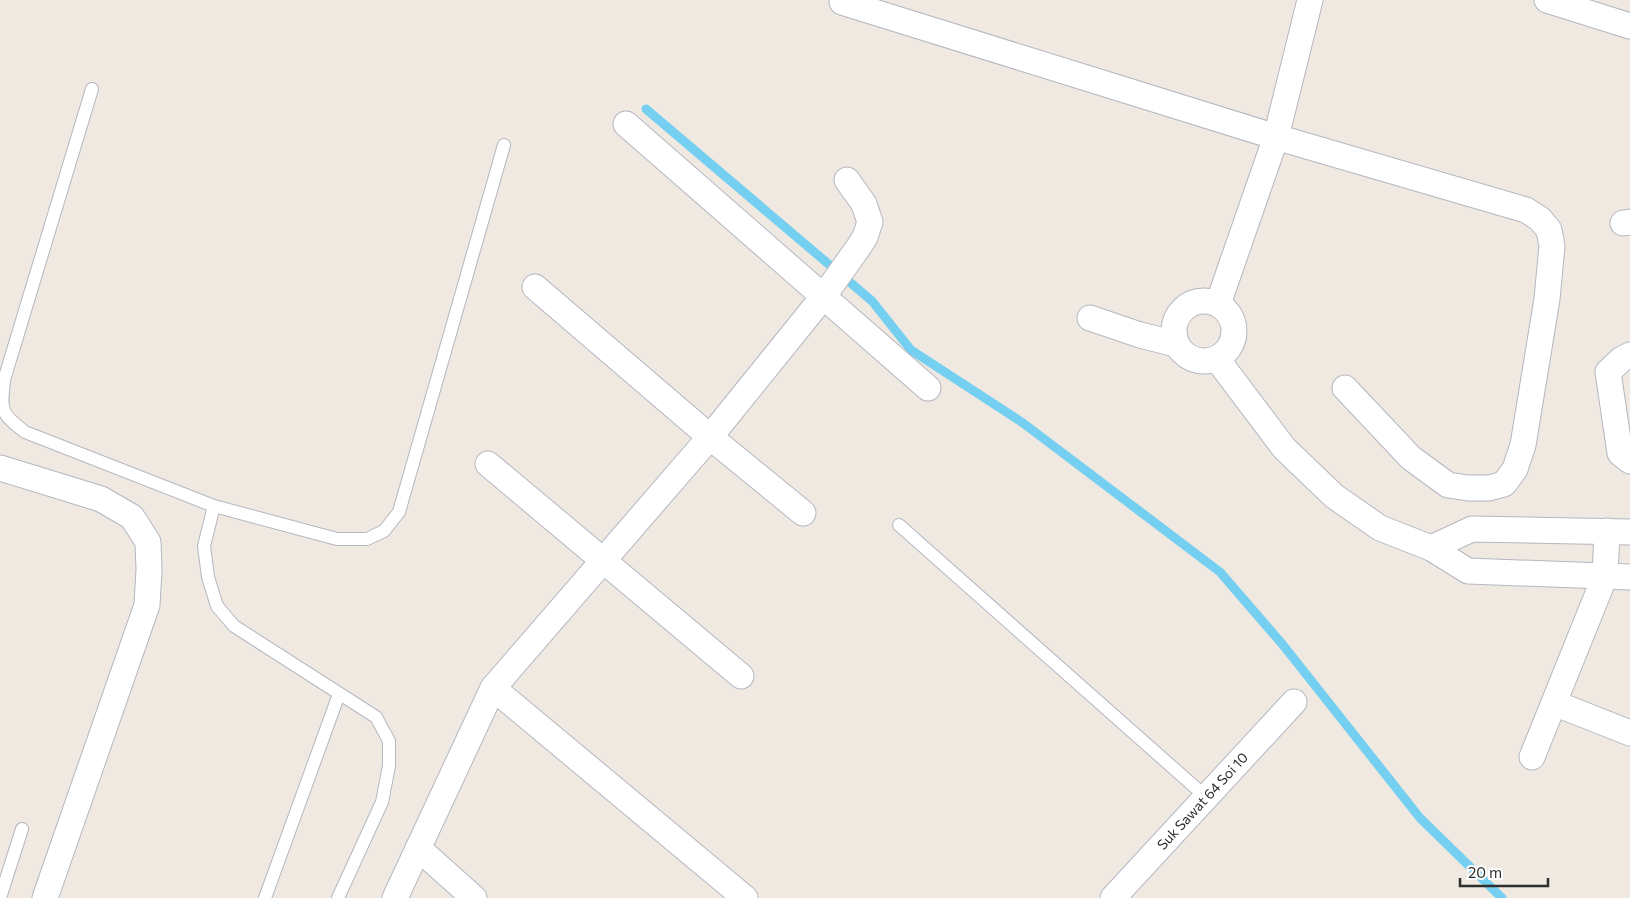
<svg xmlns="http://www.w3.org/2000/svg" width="1630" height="898" font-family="Commissioner,sans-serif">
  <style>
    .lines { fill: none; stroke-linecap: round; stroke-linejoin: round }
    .stream { stroke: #75cff0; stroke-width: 9 }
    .lane-casing { stroke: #b4b7c1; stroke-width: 14 }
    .street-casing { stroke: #b4b7c1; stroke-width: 27 }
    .lane { stroke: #fff; stroke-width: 12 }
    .street { stroke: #fff; stroke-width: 25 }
    .labels { text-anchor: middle; stroke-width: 4.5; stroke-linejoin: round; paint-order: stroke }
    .street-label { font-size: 14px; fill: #2e2e2e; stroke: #fff }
  </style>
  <rect width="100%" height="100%" fill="#efe9e1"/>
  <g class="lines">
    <!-- stream -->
    <path class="stream" d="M646,109L872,301L911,350L1023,423L1220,572L1283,645L1420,818L1502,898"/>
    <!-- lane casing -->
    <g class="lane-casing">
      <path id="lane" d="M92,89L4,380C1,411 0,413 25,432L214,506L337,539H367L384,531L399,512L504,145
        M214,506L204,546L208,577L217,606L234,626L376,717L389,741V766L382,802L338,898
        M899,525L1206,797
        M0,898L22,829
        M265,898L339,694"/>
    </g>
    <!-- street casing -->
    <g class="street-casing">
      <g id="street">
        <path d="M1547,0L1630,26"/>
        <path d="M842,2L1276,137L1526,210L1540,219L1549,230L1552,246L1547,299L1523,445L1515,469L1504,484L1489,488H1468L1448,485L1411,458L1345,388"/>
        <path d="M626,124L928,388"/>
        <path d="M1623,223L1630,222"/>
        <path d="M535,287L710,437L803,513"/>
        <circle cx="1204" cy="331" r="30"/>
        <path d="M1218,304L1276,137L1310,0"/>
        <path d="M1090,318L1140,335L1176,344"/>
        <path d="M1630,355L1622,359L1608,372L1620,453L1630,461"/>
        <path d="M1217,359L1284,448L1334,496L1380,528L1431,548L1468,571L1630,577"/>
        <path d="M488,464L741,676"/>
        <path d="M0,468L101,499L132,517L148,542L149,570L147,605L45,898"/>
        <path d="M1431,548L1472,529L1630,532"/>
        <path d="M493,688L745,898"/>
        <path d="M1554,703L1630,733"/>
        <path d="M1532,757L1605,576L1607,531"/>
        <path d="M418,848L474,898"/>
        <path d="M395,898L493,688L710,437L823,297L858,248L865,237L870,222L864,204L847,180"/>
        <path id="s1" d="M1113,898L1294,702"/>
      </g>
    </g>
    <!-- lane -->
    <use href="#lane" class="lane"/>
    <!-- street -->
    <use href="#street" class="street"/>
  </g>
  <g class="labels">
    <!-- street labels -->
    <g class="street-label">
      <text dy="5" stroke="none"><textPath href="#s1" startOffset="132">Suk Sawat 64 Soi 10</textPath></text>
    </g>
  </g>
  <!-- scale -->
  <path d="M1460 878v8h88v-8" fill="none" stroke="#2e2e2e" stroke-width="2.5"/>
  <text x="1468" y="878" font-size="15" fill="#2e2e2e" stroke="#ffffff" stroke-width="4" paint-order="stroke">20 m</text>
</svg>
